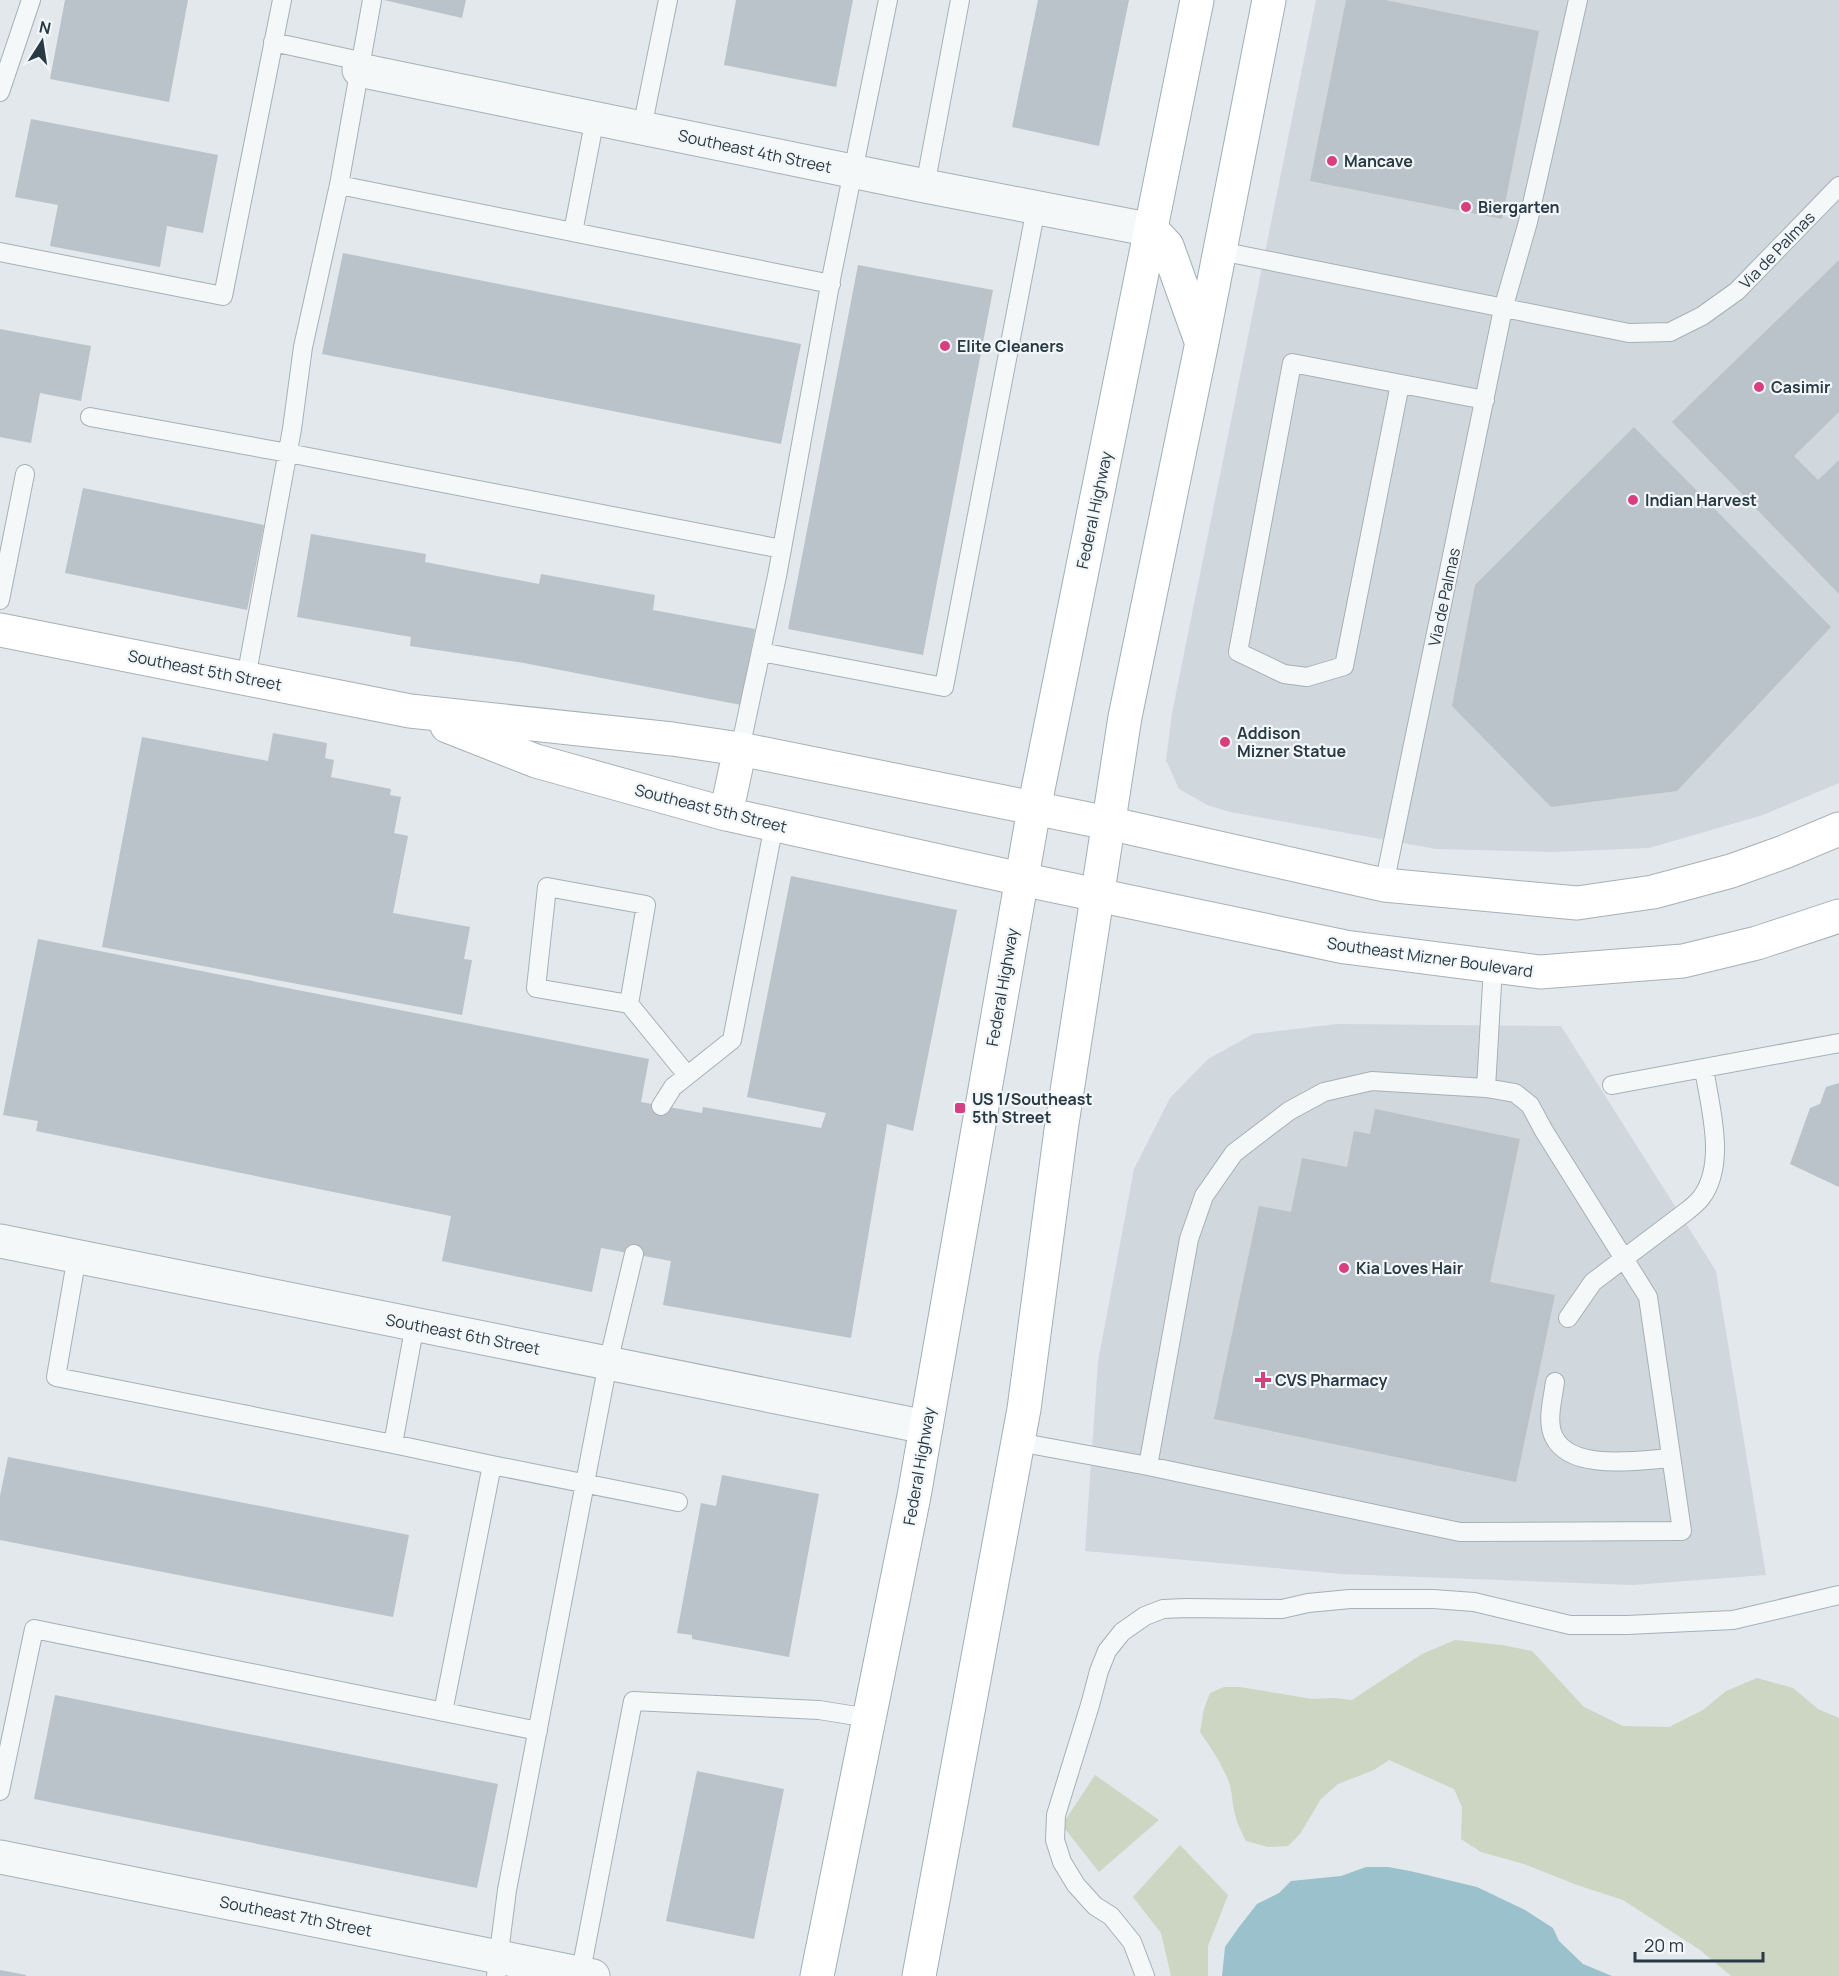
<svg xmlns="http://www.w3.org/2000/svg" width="1839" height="1976" font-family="Manrope,sans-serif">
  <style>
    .built { fill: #d0d8dd }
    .green { fill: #cdd6c2 }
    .water { fill: #9bc1cd }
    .building { fill: #b9c3c9 }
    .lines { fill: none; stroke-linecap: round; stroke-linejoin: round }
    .lane-casing { stroke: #a7b0b6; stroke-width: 20 }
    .street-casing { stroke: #a7b0b6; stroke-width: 35 }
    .secondary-casing { stroke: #a7b0b6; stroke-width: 35 }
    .primary-casing { stroke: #a0b0b8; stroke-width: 35 }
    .lane { stroke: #f5f8f9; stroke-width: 18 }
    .street { stroke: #f5f8f9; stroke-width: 33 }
    .secondary { stroke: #fff; stroke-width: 33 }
    .primary { stroke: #fff; stroke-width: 33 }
    .poi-dot { fill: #d74080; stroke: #f2f6f8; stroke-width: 2 }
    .labels { text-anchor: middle; stroke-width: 4.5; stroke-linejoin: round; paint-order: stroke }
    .street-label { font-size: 16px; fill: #293a44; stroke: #f2f6f8 }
    .poi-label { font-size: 16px; font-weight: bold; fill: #293a44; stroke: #f2f6f8; text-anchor: start }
  </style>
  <rect width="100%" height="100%" fill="#e2e8eb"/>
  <!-- built -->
  <path class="built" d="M1316,0H1839V783L1763,815L1649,848L1552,852L1436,849L1230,812L1207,805L1179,789L1166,760L1172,713Z
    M1337,1024L1561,1026L1716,1271L1766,1575L1632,1585L1341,1574L1085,1551L1098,1362L1134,1169L1170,1098L1208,1059L1253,1034Z"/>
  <!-- green -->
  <path class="green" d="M1455,1640L1502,1645L1532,1651L1584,1707L1623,1726L1669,1727L1703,1710L1726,1691L1757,1678L1793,1688L1818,1709L1839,1718V1976H1731L1700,1950L1623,1900L1577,1885L1524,1864L1481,1852L1461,1839L1462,1807L1454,1789L1389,1760L1374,1770L1338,1784L1321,1799L1300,1834L1288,1846L1268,1847L1246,1841C1241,1831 1236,1821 1234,1810C1232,1800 1232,1791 1229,1782C1222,1764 1211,1748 1200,1732L1204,1709L1210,1693L1224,1687H1240L1312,1699L1335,1698L1352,1700L1422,1654Z
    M1095,1775L1159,1820L1099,1872L1062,1825Z
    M1180,1845L1228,1895L1208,1946V1976H1171L1161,1933L1133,1897Z"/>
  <!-- water -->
  <path class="water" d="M1366,1867H1388L1410,1871L1477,1887L1525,1910L1553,1928L1559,1941L1583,1964L1612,1976H1222L1225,1947L1239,1927L1257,1904L1279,1893L1291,1881L1341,1876Z"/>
  <!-- building -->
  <path class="building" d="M65,0H188L169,102L50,79Z
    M384,0H466L462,18Z
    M736,0H853L836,87L724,65Z
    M1038,0H1129L1099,146L1012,127Z
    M1346,0H1385L1539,31L1502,219L1310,181Z
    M31,119L218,155L203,233L167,226L160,267L50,246L58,205L15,197Z
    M343,253L801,344L781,444L322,354Z
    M1839,260V412L1794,456L1818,480L1839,460V594L1672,422Z
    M858,265L993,290L923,655L788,629Z
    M0,329L91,346L81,401L40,393L31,443L0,437Z
    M1634,427L1831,627L1677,791L1551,807L1452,706L1475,585Z
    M83,488L264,525L247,610L65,573Z
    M311,534L426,554L425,562L539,584L541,574L655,595L653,610L755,629L741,705L524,663L410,646L411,637L297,617Z
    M273,733L327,743L325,758L334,760L331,777L391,789L390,795L401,797L394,833L408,836L393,913L470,927L464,959L472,960L462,1015L102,947L142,737L268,761Z
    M791,876L957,910L913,1131L887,1124L851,1338L663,1305L671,1261L601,1248L592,1292L442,1261L451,1216L36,1131L38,1121L3,1115L38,939L649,1059L641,1102L702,1113L703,1107L821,1128L826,1113L747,1097Z
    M1839,1083V1187L1790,1164L1810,1108L1820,1104L1826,1087Z
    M1375,1109L1520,1139L1490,1282L1555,1295L1516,1482L1214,1419L1259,1206L1291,1212L1302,1158L1347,1167L1354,1131L1370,1134Z
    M8,1457L409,1535L393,1617L0,1540V1496Z
    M722,1475L819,1494L789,1657L692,1639V1635L677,1633L701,1503L716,1506Z
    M55,1695L498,1784L477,1888L34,1799Z
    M697,1771L784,1789L754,1939L666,1921Z
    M0,1970L26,1975V1976H0Z"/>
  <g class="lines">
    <!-- lane casing -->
    <g class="lane-casing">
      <path id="lane" d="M273,42L360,61
        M0,92L31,0
        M642,128L668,0
        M339,185L831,284
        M925,186L960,0
        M573,232L595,118
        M1220,251L1629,333L1670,332L1702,316L1737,291L1839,186
        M0,252L223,296L282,0
        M1400,384L1344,666L1307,677L1284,674L1238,652L1292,363L1485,400
        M90,417L288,453L782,549
        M0,600L25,474
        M761,652L944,687L1036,208
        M246,678L292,429L303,347L339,185L372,0
        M740,749L777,576L832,274L888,0
        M1384,885L1503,309L1528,222L1578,0
        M547,887L646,905L629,1004L536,988Z
        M629,1004L687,1075
        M1612,1085L1839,1043
        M1486,1088L1493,967
        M661,1106L673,1087L732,1040L774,825
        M77,1256L56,1377L393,1444L492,1465
        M1568,1318L1593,1282L1687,1211C1692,1207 1697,1203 1701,1198C1727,1164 1710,1107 1704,1069
        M1555,1382C1553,1398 1546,1422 1554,1437C1571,1472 1640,1460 1671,1458
        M1018,1442L1148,1466L1460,1532L1682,1531L1648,1297L1544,1131L1530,1105L1515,1093L1486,1088L1372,1081L1324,1092L1289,1111L1234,1153L1204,1196L1189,1239L1148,1466
        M393,1444L415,1324
        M443,1712L492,1465L678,1502
        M0,1791L34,1629L538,1731
        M496,1976L507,1890L608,1363L634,1254
        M580,1976L633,1701L819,1710L869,1718
        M1145,1976L1132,1942L1111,1916L1095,1906L1076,1885L1062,1862L1055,1840L1056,1815L1090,1705L1099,1671L1107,1651L1122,1632L1145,1616L1163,1609L1186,1608L1282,1609L1308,1603L1350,1599H1433L1474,1602L1570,1625H1627L1733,1620L1839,1595"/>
    </g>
    <!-- street casing -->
    <g class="street-casing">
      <path id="street" d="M359,70L925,186L1152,230
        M0,1241L926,1427
        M0,1857L593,1976"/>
    </g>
    <!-- secondary casing -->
    <g class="secondary-casing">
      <path id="secondary" d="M0,630L410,711L672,739L740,749L1108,823L1384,885L1577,903L1653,892L1731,871L1784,852L1839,829
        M447,726L536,761L726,814L1021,879L1345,947L1540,972L1683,961L1757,943L1839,916
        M726,814L740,749"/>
    </g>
    <!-- primary casing -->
    <g class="primary-casing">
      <path id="primary" d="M1152,230L1167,246L1201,341
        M817,1976L914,1496L1034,809L1197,0
        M919,1976L1024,1409L1061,1130L1125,717L1202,342L1269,0"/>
    </g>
    <!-- lane -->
    <use href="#lane" class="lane"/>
    <!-- street -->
    <use href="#street" class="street"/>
    <!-- secondary -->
    <use href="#secondary" class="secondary"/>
    <!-- primary -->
    <use href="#primary" class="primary"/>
  </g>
  <!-- markers -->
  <g class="poi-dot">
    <circle cx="1332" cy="161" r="6"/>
    <circle cx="1466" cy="207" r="6"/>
    <circle cx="945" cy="346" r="6"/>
    <circle cx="1759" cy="387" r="6"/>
    <circle cx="1633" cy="500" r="6"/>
    <circle cx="1225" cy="742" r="6"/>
    <rect x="954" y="1102" width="12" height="12" rx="3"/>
    <circle cx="1344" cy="1268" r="6"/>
    <path d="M1260 1371h6v6h6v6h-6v6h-6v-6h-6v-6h6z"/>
  </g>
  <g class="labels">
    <!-- street labels -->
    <g class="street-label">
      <text transform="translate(755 151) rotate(12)" y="6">Southeast 4th Street</text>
      <text transform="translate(1777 250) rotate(-46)" y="6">Via de Palmas</text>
      <text transform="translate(1094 510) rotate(-78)" y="6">Federal Highway</text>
      <text transform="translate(1444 597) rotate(-78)" y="6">Via de Palmas</text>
      <text transform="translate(205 670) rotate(11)" y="6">Southeast 5th Street</text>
      <text transform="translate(711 808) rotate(14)" y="6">Southeast 5th Street</text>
      <text transform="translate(1430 957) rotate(8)" y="6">Southeast Mizner Boulevard</text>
      <text transform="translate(1002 987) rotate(-80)" y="6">Federal Highway</text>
      <text transform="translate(463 1334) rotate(11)" y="6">Southeast 6th Street</text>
      <text transform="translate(919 1466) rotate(-80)" y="6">Federal Highway</text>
      <text transform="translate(296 1916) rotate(11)" y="6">Southeast 7th Street</text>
    </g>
    <!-- poi labels -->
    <g class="poi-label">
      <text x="1344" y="167">Mancave</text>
      <text x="1478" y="213">Biergarten</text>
      <text x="957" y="352">Elite Cleaners</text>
      <text x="1771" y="393">Casimir</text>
      <text x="1645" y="506">Indian Harvest</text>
      <text x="1237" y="739">Addison<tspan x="1237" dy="18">Mizner Statue</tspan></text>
      <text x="972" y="1105">US 1/Southeast<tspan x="972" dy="18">5th Street</tspan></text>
      <text x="1356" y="1274">Kia Loves Hair</text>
      <text x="1275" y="1386">CVS Pharmacy</text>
    </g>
  </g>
  <!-- north arrow -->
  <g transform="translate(42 42) rotate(12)" stroke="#f2f6f8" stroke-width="4.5" paint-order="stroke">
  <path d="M0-4.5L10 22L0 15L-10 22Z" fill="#293a44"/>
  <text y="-9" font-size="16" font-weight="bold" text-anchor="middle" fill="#293a44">N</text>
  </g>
  <!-- scale -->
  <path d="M1635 1952v9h128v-9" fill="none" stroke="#293a44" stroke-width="3"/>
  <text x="1644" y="1952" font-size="18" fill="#293a44" stroke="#f2f6f8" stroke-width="4.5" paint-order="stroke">20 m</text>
</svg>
